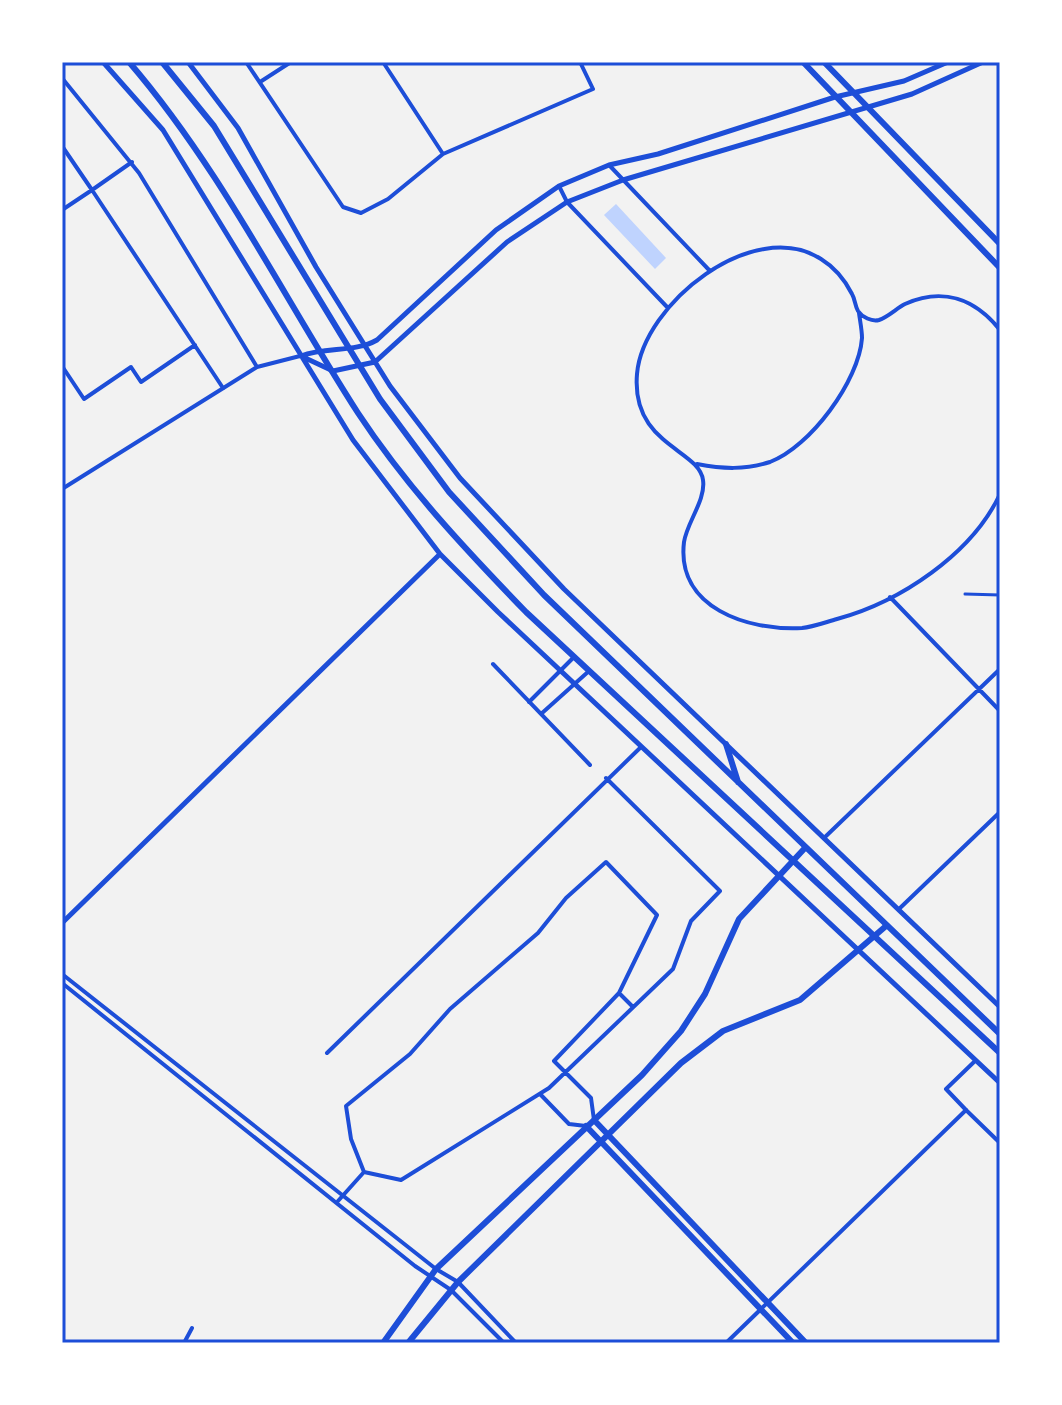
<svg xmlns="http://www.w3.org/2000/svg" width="1062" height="1405" font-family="'Alegreya Sans',sans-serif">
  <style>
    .water { fill: #bfd3fe }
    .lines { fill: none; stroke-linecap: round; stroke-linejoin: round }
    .pedestrian { stroke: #1d4ed8; stroke-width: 3 }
    .minor { stroke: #1d4ed8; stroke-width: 4 }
    .tertiary { stroke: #1d4ed8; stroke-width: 4 }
    .secondary { stroke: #1d4ed8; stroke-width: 5 }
    .primary { stroke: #1d4ed8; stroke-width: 6 }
    .trunk { stroke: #1d4ed8; stroke-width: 6 }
    .neatline { fill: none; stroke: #1d4ed8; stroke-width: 3 }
  </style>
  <rect width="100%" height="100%" fill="#f2f2f2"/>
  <!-- water -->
  <path class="water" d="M616,204L666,258L655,269L604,215Z"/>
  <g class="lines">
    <!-- pedestrian -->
    <path class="pedestrian" d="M965,594L1000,595"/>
    <!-- minor -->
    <path class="minor" d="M62,146L92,190L132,162
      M610,166L710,271
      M559,186L567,202L668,308
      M62,210L92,190L223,388
      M1000,330C975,299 943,287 905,304C897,308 888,317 879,320C872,322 862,317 858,311C855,306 855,299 852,294C845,280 834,267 821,259C753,216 643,304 637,374C631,445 699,449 703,480C706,500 687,522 684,542C676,608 748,631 802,628C813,627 826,622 837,619C900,602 972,554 1000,494
      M62,366L84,399L131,367L141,382L195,345
      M697,464C723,469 745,470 770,462C810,447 859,381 862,338C862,330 860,321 859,313
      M890,597L1000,711
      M493,664L590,765
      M529,702L574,657
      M541,714L589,671
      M824,838L1000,669
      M899,909L1000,812
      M619,993L633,1007
      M327,1053L641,747
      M540,1094L569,1124L586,1126
      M966,1110L946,1089L975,1061
      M364,1172L351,1139L346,1106L410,1054L450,1009L538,933L566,898L606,862L657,915L619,993L554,1061L591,1098L594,1120
      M338,1201L364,1172L401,1180L549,1088L673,969L691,921L720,891L606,778
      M184,1343L192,1328"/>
    <!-- tertiary -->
    <path class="tertiary" d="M246,62L343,207L361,213L388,199L443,154L593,89L580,62
      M383,62L443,154
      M62,78L139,173L257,367
      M260,82L291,62
      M62,489L257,367L300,356
      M62,974L436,1269L458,1282L516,1343
      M62,983L415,1266L451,1290L504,1343
      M726,1343L966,1110L1000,1143"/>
    <!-- secondary -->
    <path class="secondary" d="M103,62L163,130L353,440L440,554L498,612L1000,1083
      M188,62L238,128L316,267L390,386L460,478L564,589L1000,1007
      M301,356L333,371L375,362L507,242L567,202L623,180L912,94L983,62
      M301,356C326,346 354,353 377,340L496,230L559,186L609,165L658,154L835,97L904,81L948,62
      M62,923L440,554"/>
    <!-- primary -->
    <path class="primary" d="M803,62L1000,268
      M824,62L1000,244
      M594,1120L806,1343
      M586,1126L793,1343
      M383,1343L436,1269L642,1075L681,1031L705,994L739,919L804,849
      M408,1343L458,1282L681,1063L723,1031L800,1000L886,926"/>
    <!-- trunk -->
    <path class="trunk" d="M129,62C221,169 282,295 358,413C406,486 465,549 526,612L1000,1053
      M162,62L214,126L380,399L449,492L544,595L1000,1034
      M726,744L738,782"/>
  </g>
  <!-- border -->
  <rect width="1062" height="1405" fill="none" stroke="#ffffff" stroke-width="128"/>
  <rect x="64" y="64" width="934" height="1277" class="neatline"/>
</svg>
